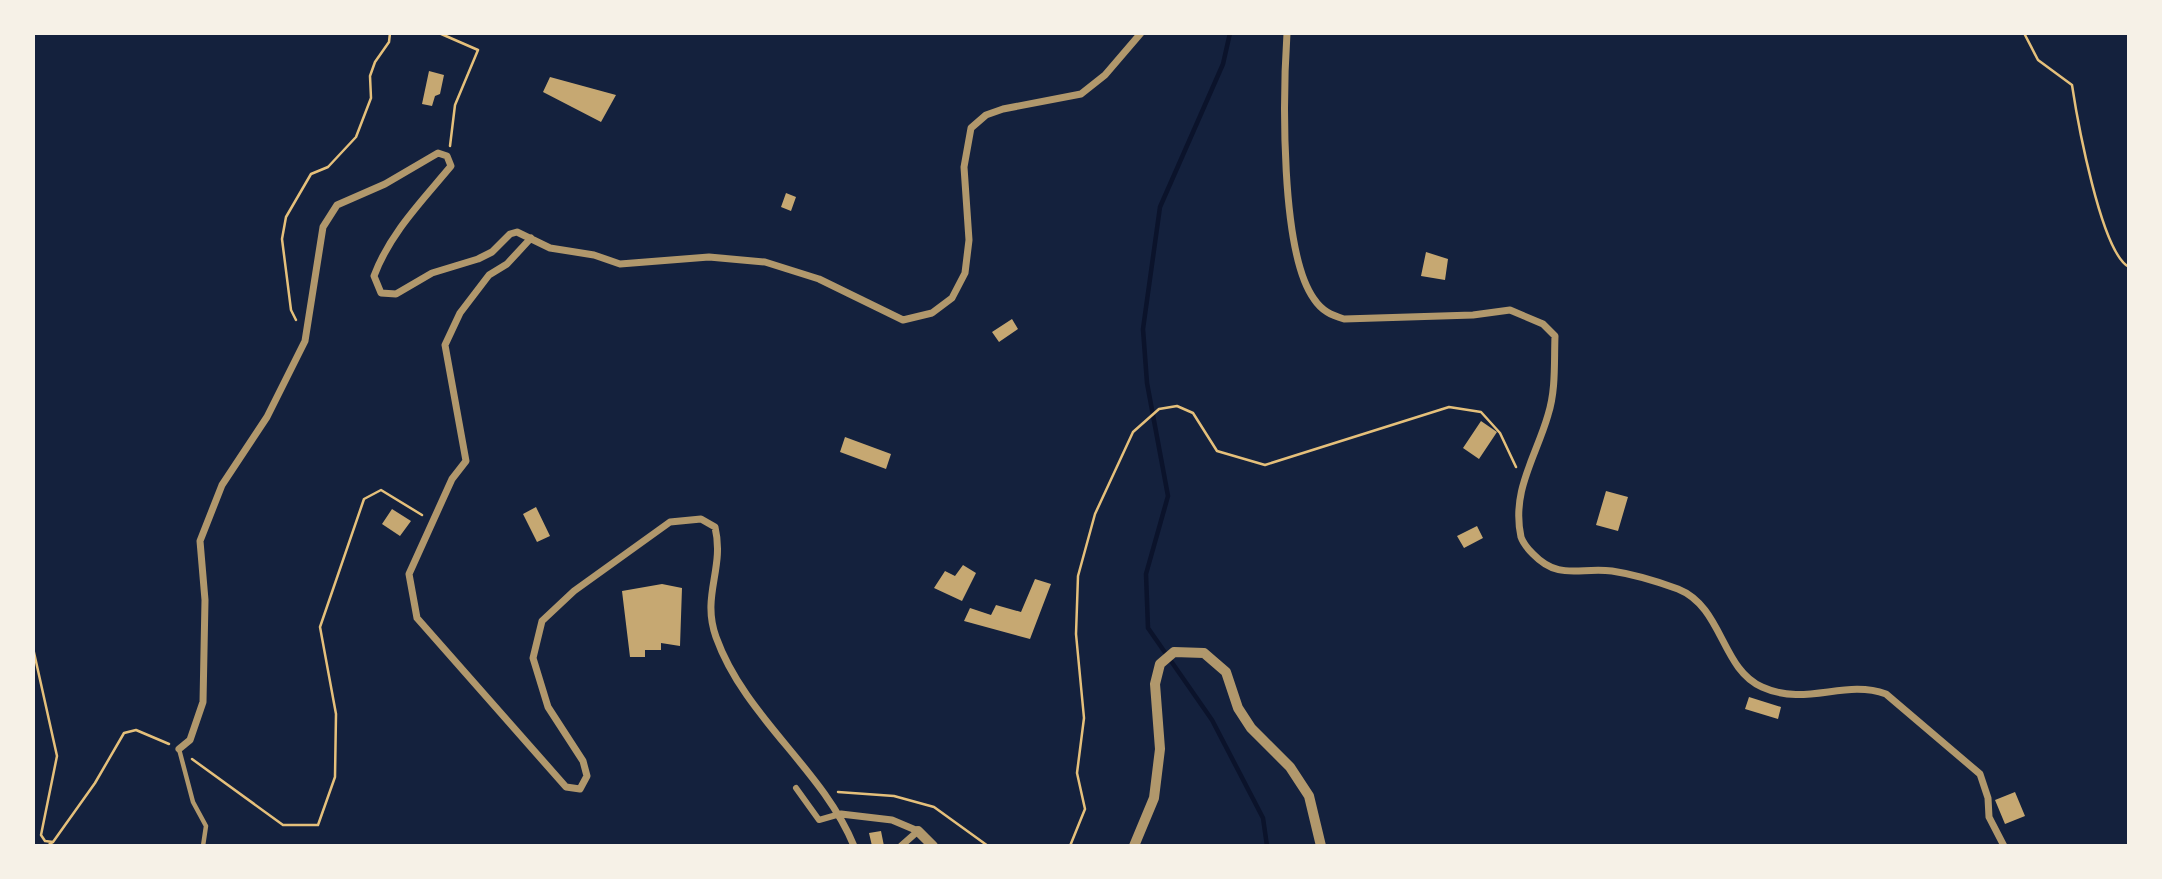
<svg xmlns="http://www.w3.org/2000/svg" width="2162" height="879" font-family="Merriweather,serif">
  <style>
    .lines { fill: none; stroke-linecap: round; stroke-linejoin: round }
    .stream { stroke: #0b132b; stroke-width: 4.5 }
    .building { fill: #c6a872 }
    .path { stroke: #e5c07b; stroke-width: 2.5 }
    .service { stroke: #b1986c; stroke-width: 4.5 }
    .pedestrian { stroke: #b1986c; stroke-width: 6 }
    .minor { stroke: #b1986c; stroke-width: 7 }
    .tertiary { stroke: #b1986c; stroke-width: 10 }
  </style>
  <rect width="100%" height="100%" fill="#14213d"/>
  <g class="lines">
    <!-- stream -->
    <path class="stream" d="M1230,33L1223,64L1160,207L1143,329L1147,383L1168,496L1146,574L1148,628L1212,720L1263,818L1267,846"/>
  </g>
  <!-- building -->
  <path class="building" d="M429,71L444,75L440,94L435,96L432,106L422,104Z
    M550,77L616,95L601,122L543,92Z
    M786,193L796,197L791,211L781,207Z
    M1426,252L1448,259L1445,280L1421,276Z
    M1012,319L1018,329L999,342L992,332Z
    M1481,421L1497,432L1479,459L1463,448Z
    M845,437L891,454L886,469L840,452Z
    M1606,491L1628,497L1618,531L1596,525Z
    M536,507L550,536L537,542L523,514Z
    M392,509L411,521L400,536L382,524Z
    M1477,526L1483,538L1464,548L1457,536Z
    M963,565L976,573L962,601L934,588L945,571L955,576Z
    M1035,579L1051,584L1030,639L964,621L970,608L991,615L996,605L1021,612Z
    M662,584L682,588L680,646L661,643V650H645V657H630L622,591Z
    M1749,697L1781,707L1778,719L1745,709Z
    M2015,792L2025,816L2005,824L1995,800Z
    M881,831L884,846H872L869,833Z"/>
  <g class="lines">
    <!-- path -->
    <path class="path" d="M439,33L478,50L455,105L450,146
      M2024,33L2038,60L2072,85C2077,118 2101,253 2129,267
      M296,320L291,310L282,239L286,217L311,174L328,167L356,137L371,98L370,76L375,62L389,42L390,33
      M33,648L57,756L41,835L45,841L53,842L95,783L124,733L136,730L169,744
      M192,759L283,825H318L335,777L336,714L320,627L364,499L381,490L422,515
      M838,792L894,796L934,807L988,846
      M47,846L53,842
      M1070,846L1085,809L1077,773L1084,718L1076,634L1078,576L1095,514L1133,432L1159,409L1177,406L1193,413L1217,451L1265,465L1449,407L1481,412L1500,433L1516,467"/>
    <!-- service -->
    <path class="service" d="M179,749L193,802L206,826L203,846"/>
    <!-- pedestrian -->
    <path class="pedestrian" d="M796,788L819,820L840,814"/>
    <!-- minor -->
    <path class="minor" d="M1287,33C1283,94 1280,252 1314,299C1322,311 1331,315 1344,319L1473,315L1510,310L1543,324L1555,336C1554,363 1556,390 1548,415C1536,457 1511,491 1521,537C1523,543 1528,549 1533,554C1559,581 1579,567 1612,571C1632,574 1659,582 1678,589C1723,607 1721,669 1762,687C1806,707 1844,679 1886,694L1980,774L1988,798L1989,817L2004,846
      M531,238L507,264L489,275L460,313L445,345L466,461L452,479L409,574L417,618L566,787L580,789L587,776L583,761L548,707L533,658L542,621L574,591L670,522L701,519L715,527C725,569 701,595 716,637C745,718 822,768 854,846
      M179,749L190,740L203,702L205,600L200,541L222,485L267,417L305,341L323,227L337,205L385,184L438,153L447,156L451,166C422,201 390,233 374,276L381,293L396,294L432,273L478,259L492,252L510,234L517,232L550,248L594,255L620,264L709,257L765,262L819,279L903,320L932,313L952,298L965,273L969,240L964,167L971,128L986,115L1003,109L1081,94L1105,75L1141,33
      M841,814L892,820L918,831L901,846"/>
    <!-- tertiary -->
    <path class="tertiary" d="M918,831L933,846
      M1134,846L1154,798L1160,749L1155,684L1160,664L1174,652L1204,653L1226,672L1238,708L1251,728L1290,767L1309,796L1321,846"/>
  </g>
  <!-- border -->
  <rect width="2162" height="879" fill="none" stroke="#f6f1e7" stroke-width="70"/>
</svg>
